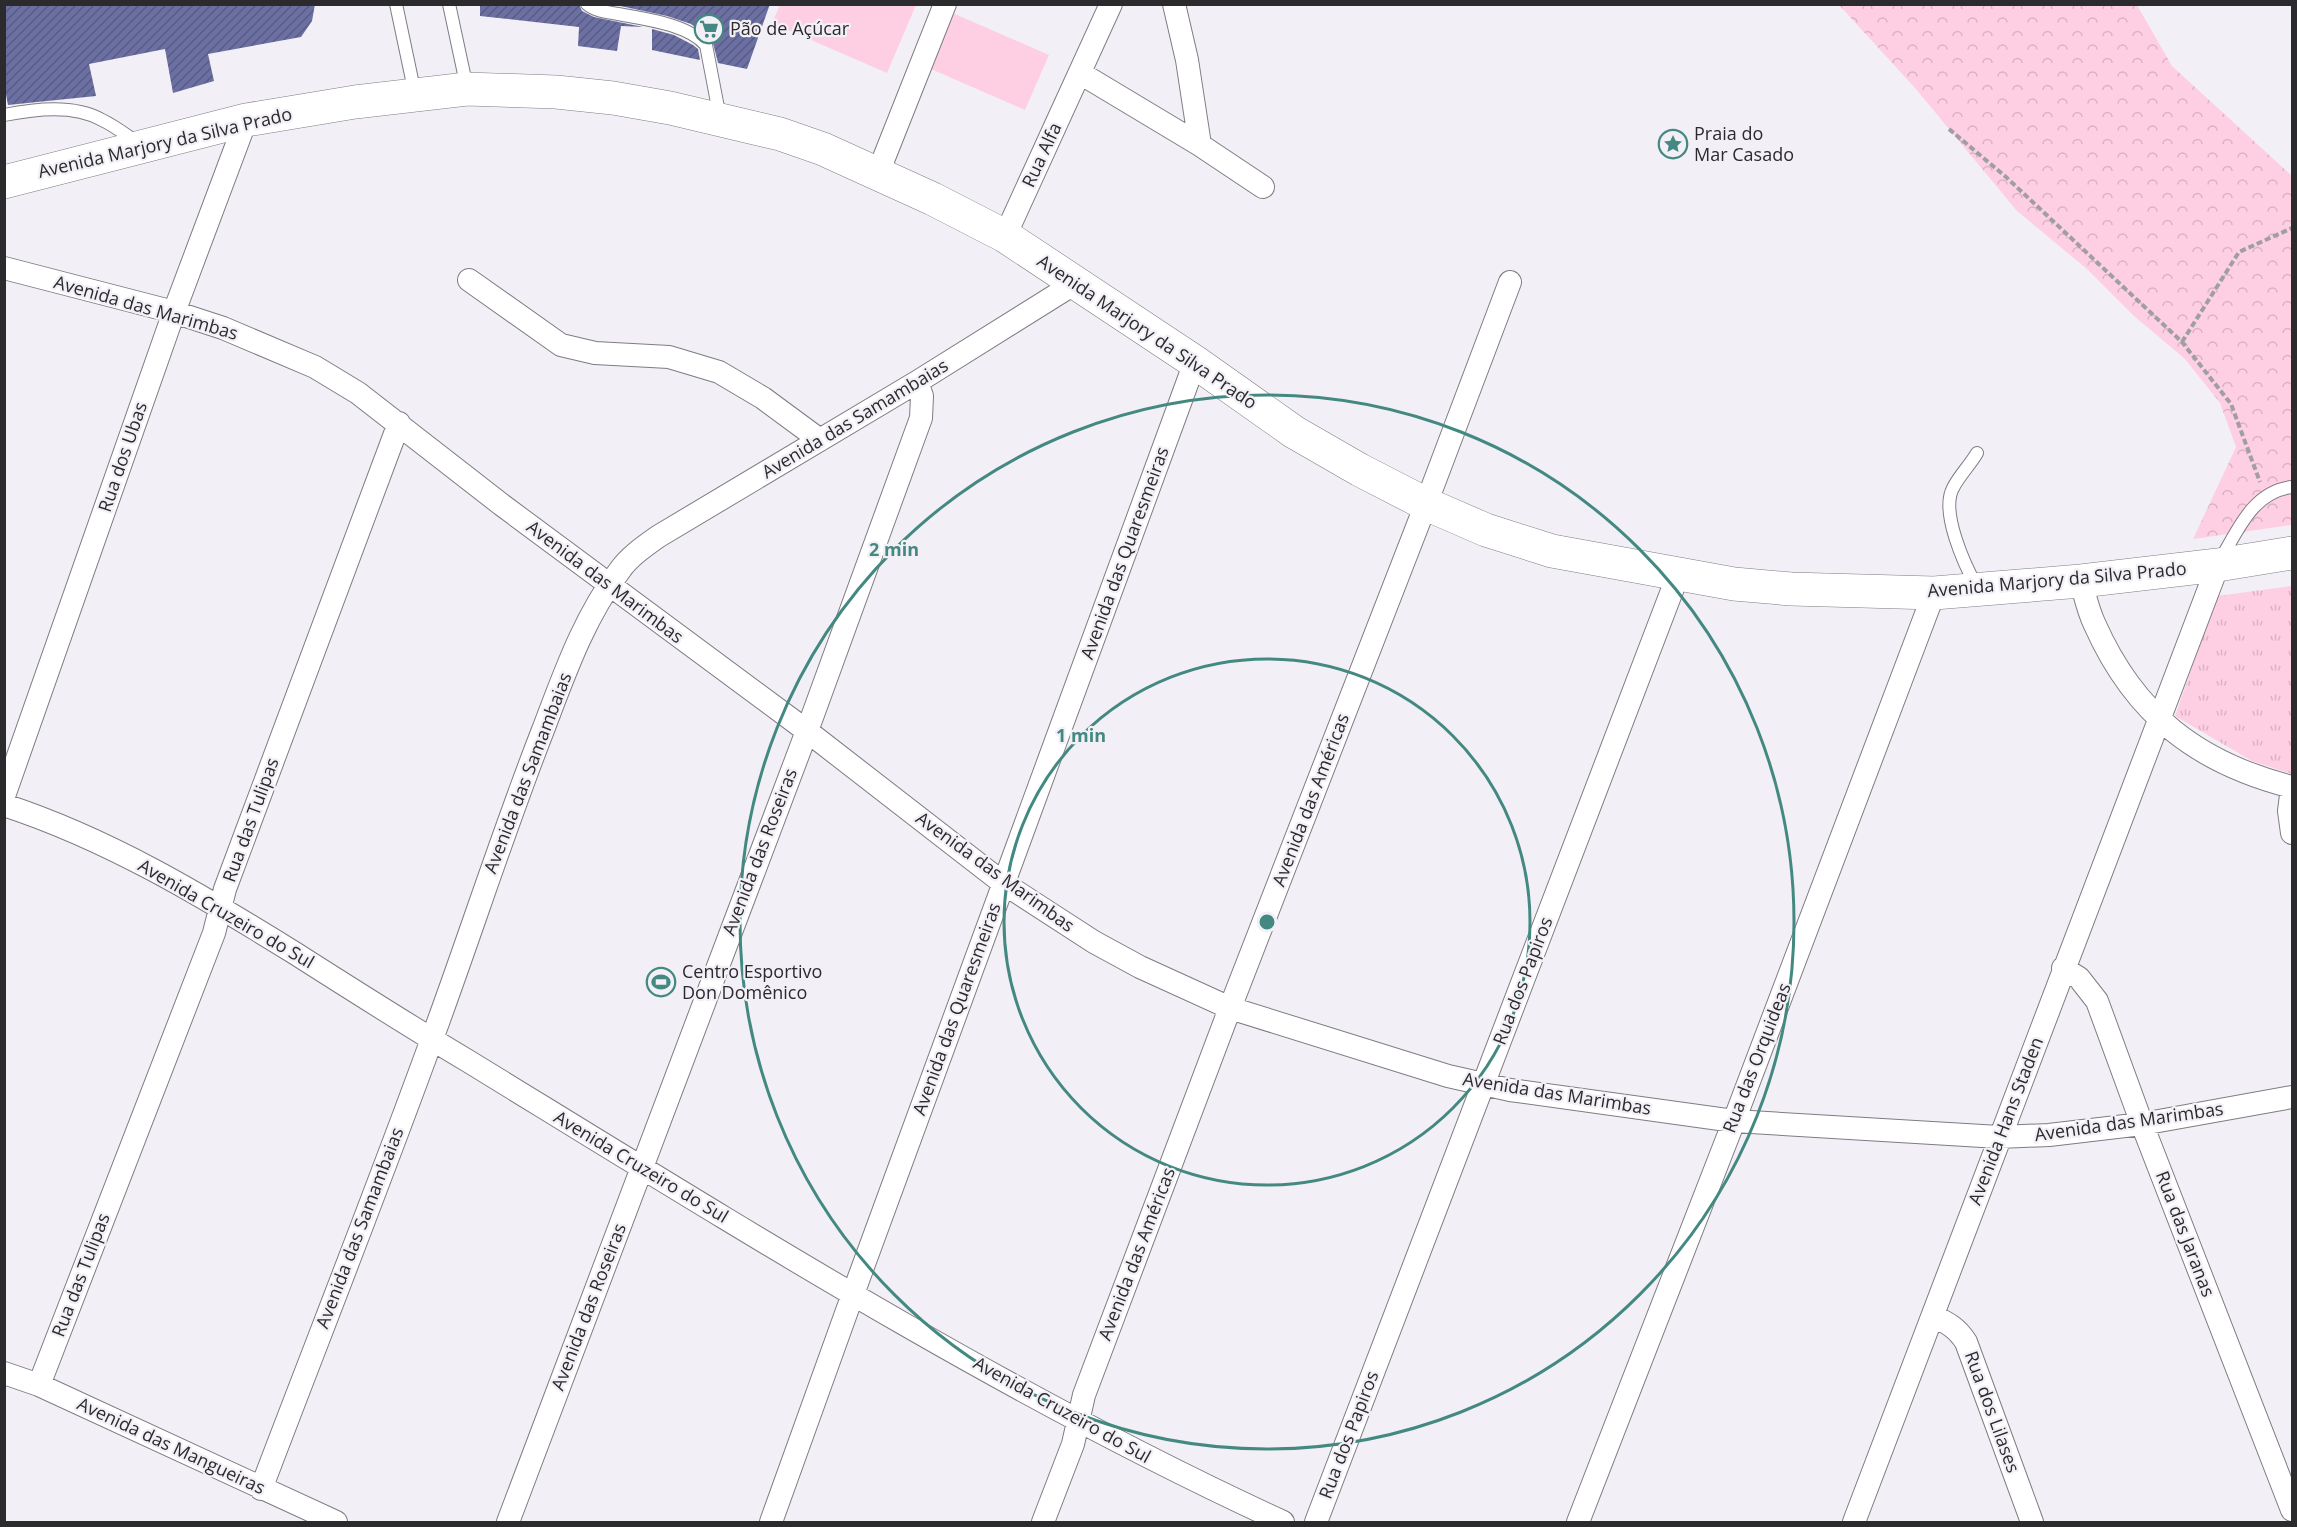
<svg xmlns="http://www.w3.org/2000/svg" width="2297" height="1527" font-family="'Open Sans',sans-serif">
  <style>
    .forest { fill: url(#forest-crowns) }
    .park { fill: url(#park-tufts) }
    .pitch { fill: #fecfe3 }
    .building { fill: url(#building-hatch) }
    .lines { fill: none; stroke-linecap: round; stroke-linejoin: round }
    .service-casing { stroke: #7e7c82; stroke-width: 14 }
    .minor-casing { stroke: #7e7c82; stroke-width: 24 }
    .secondary-casing { stroke: #7e7c82; stroke-width: 34 }
    .path { stroke: #9f9ea2; stroke-width: 4; stroke-dasharray: 6 3; stroke-linecap: butt }
    .service { stroke: #fff; stroke-width: 12 }
    .minor { stroke: #fff; stroke-width: 22 }
    .secondary { stroke: #fff; stroke-width: 33 }
    .ring { fill: none; stroke: #448981; stroke-width: 3 }
    .labels { text-anchor: middle; stroke-width: 4.5; stroke-linejoin: round; paint-order: stroke }
    .poi-label { font-size: 18px; fill: #2b2a2c; stroke: #f2f0f6; text-anchor: start }
    .street-label { font-size: 18px; fill: #2b2a2c; stroke: #f2f0f6 }
    .centre { fill: #448981; stroke: #f2f0f6; stroke-width: 3 }
    .ring-label { font-size: 18px; text-anchor: middle; font-weight: bold; fill: #448981; stroke: #f2f0f6; stroke-width: 4.5; stroke-linejoin: round; paint-order: stroke }
  </style>
  <defs>
    <pattern id="forest-crowns" width="20" height="18" patternUnits="userSpaceOnUse" patternTransform="scale(1.5)"><rect width="20" height="18" fill="#fecfe3"/><path d="M2 6a3 3 0 1 1 6 0M12 15a3 3 0 1 1 6 0" fill="none" stroke="#dab2c3"/></pattern>
    <pattern id="park-tufts" width="24" height="20" patternUnits="userSpaceOnUse" patternTransform="scale(1.5)"><rect width="24" height="20" fill="#fecfe3"/><path d="M3 7l-1-3M5 7V3M7 7l1-3M15 17l-1-3M17 17v-4M19 17l1-3" fill="none" stroke="#dab2c3"/></pattern>
    <pattern id="building-hatch" width="6" height="6" patternUnits="userSpaceOnUse" patternTransform="scale(1.5)"><rect width="6" height="6" fill="#6b6fa2"/><path d="M-1 1l2-2M0 6l6-6M5 7l2-2" fill="none" stroke="#585b84"/></pattern>
  </defs>
  <rect width="100%" height="100%" fill="#f2f0f6"/>
  <!-- forest -->
  <path class="forest" d="M1839,5H2137L2172,66L2292,176V525L2193,539L2236,447L2220,403L2185,359L2134,316L2087,269L2017,211L1915,88Z"/>
  <!-- park -->
  <path class="park" d="M2292,586V774L2252,761L2175,716L2217,596Z"/>
  <!-- pitch -->
  <path class="pitch" d="M780,5V4L916,5L887,73L772,23Z
    M948,11L1049,55L1025,110L924,66Z"/>
  <!-- building -->
  <path class="building" d="M4,4H315L312,21L301,37L208,54L214,81L173,93L165,49L89,64L96,96L8,105L4,84Z
    M480,4H579L582,11L594,17L643,27L621,26L617,51L578,46L579,27L480,16Z
    M611,4H770L747,69L718,63L712,39L691,24L667,16Z
    M652,29L674,35L693,45L698,49L700,60L652,50Z"/>
  <g class="lines">
    <!-- service casing -->
    <g class="service-casing">
      <path id="service" d="M396,4L415,94
        M449,4L467,88
        M587,4C595,11 607,12 618,14C645,19 687,24 706,45L720,118
        M4,115C35,109 74,104 102,120C115,126 126,135 138,143
        M2221,559C2238,529 2254,491 2292,487
        M1977,587C1965,566 1940,512 1953,488C1959,476 1970,465 1977,453"/>
    </g>
    <!-- minor casing -->
    <g class="minor-casing">
      <path id="minor" d="M1174,4L1187,60L1200,145
        M1080,73L1200,145L1263,187
        M878,173L945,4
        M1005,236L1111,4
        M4,268L174,312L223,328L315,367L358,393L502,505L807,731L1003,883L1094,942L1140,967L1230,1008L1448,1076L1510,1090L1734,1121L1999,1137L2049,1135L2142,1124L2292,1097
        M469,280L561,345L595,353L669,357L719,372L763,398L820,440
        M2081,581C2085,596 2088,611 2095,625C2135,715 2198,763 2292,787
        M2292,787L2289,811L2292,833
        M4,796L174,312L246,120
        M4,805C108,839 201,895 293,952C351,989 409,1026 468,1061C734,1224 1000,1392 1283,1522
        M2063,968L2079,978L2097,1001L2142,1124L2292,1510
        M1933,1316C1948,1323 1957,1328 1966,1342L2032,1522
        M4,1373L39,1385L336,1522
        M39,1385L214,933L225,889L399,423
        M261,1489C318,1339 377,1190 432,1039C470,936 503,832 543,730C564,675 584,617 620,570C630,556 645,546 659,536L917,382L1077,282
        M508,1522L807,731L921,418L922,396L917,382
        M771,1522L853,1294L1195,362
        M1043,1522L1073,1444L1084,1395L1230,1008L1426,504L1510,282
        M1316,1522L1678,575
        M1578,1522L1734,1121L1934,593
        M1854,1522L2218,565"/>
    </g>
    <!-- secondary casing -->
    <g class="secondary-casing">
      <path id="secondary" d="M4,182L246,120L355,102L467,89L556,92L613,98L670,108L780,134L823,149L933,199L1005,236L1195,362L1294,432L1360,470L1426,504L1486,530L1552,551L1734,584L1791,589L1934,593L2081,581L2218,565L2292,553"/>
    </g>
    <!-- path -->
    <path class="path" d="M1949,129L2006,177L2182,342L2231,404L2260,482
      M2182,342L2239,252L2292,228"/>
    <!-- service -->
    <use href="#service" class="service"/>
    <!-- minor -->
    <use href="#minor" class="minor"/>
    <!-- secondary -->
    <use href="#secondary" class="secondary"/>
  </g>
  <!-- distance rings -->
  <g class="ring">
    <circle cx="1267" cy="922" r="263"/>
    <circle cx="1267" cy="922" r="527"/>
  </g>
  <!-- icons -->
  <defs>
    <g id="supermarket-ring" transform="scale(1.5)"><circle r="9.5" fill="#f2f0f6" stroke="#448981" stroke-width="1.5"/><path d="M-6-5.5h2.5l.6 2H6L4.5 2H-2.5L-4.4-4H-6ZM-1.5 3.2a1.3 1.3 0 1 0 .1 0ZM3 3.2a1.3 1.3 0 1 0 .1 0Z" fill="#448981"/></g>
    <g id="sight-ring" transform="scale(1.5)"><circle r="9.5" fill="#f2f0f6" stroke="#448981" stroke-width="1.5"/><path d="M0-6L1.8-2.2L6-1.7L2.9 1.2L3.7 5.4L0 3.3L-3.7 5.4L-2.9 1.2L-6-1.7L-1.8-2.2Z" fill="#448981"/></g>
    <g id="stadium-ring" transform="scale(1.5)"><circle r="9.5" fill="#f2f0f6" stroke="#448981" stroke-width="1.5"/><path d="M0-5a6.5 5 0 1 0 0 10a6.5 5 0 1 0 0-10ZM-3.5-1.8h7v3.6h-7Z" fill="#448981"/></g>
  </defs>
  <g fill-rule="evenodd">
    <use href="#supermarket-ring" x="709" y="29"/>
    <use href="#sight-ring" x="1673" y="144"/>
    <use href="#stadium-ring" x="661" y="982"/>
  </g>
  <g class="labels">
    <!-- poi labels -->
    <g class="poi-label">
      <text x="730" y="35">Pão de Açúcar</text>
      <text x="1694" y="140">Praia do<tspan x="1694" dy="21">Mar Casado</tspan></text>
      <text x="682" y="978">Centro Esportivo<tspan x="682" dy="21">Don Domênico</tspan></text>
    </g>
    <!-- street labels -->
    <g class="street-label">
      <text transform="translate(165 143) rotate(-13)" y="6">Avenida Marjory da Silva Prado</text>
      <text transform="translate(1042 155) rotate(-65)" y="6">Rua Alfa</text>
      <text transform="translate(146 308) rotate(16)" y="6">Avenida das Marimbas</text>
      <text transform="translate(1147 332) rotate(34)" y="6">Avenida Marjory da Silva Prado</text>
      <text transform="translate(855 419) rotate(-31)" y="6">Avenida das Samambaias</text>
      <text transform="translate(123 457) rotate(-71)" y="6">Rua dos Ubas</text>
      <text transform="translate(1125 553) rotate(-70)" y="6">Avenida das Quaresmeiras</text>
      <text transform="translate(2057 580) rotate(-5)" y="6">Avenida Marjory da Silva Prado</text>
      <text transform="translate(605 582) rotate(37)" y="6">Avenida das Marimbas</text>
      <text transform="translate(528 773) rotate(-69)" y="6">Avenida das Samambaias</text>
      <text transform="translate(1311 800) rotate(-69)" y="6">Avenida das Américas</text>
      <text transform="translate(251 820) rotate(-70)" y="6">Rua das Tulipas</text>
      <text transform="translate(760 852) rotate(-69)" y="6">Avenida das Roseiras</text>
      <text transform="translate(995 872) rotate(36)" y="6">Avenida das Marimbas</text>
      <text transform="translate(226 914) rotate(30)" y="6">Avenida Cruzeiro do Sul</text>
      <text transform="translate(1523 981) rotate(-69)" y="6">Rua dos Papiros</text>
      <text transform="translate(957 1009) rotate(-70)" y="6">Avenida das Quaresmeiras</text>
      <text transform="translate(1757 1058) rotate(-69)" y="6">Rua das Orquideas</text>
      <text transform="translate(1557 1094) rotate(9)" y="6">Avenida das Marimbas</text>
      <text transform="translate(2006 1121) rotate(-69)" y="6">Avenida Hans Staden</text>
      <text transform="translate(2129 1122) rotate(-8)" y="6">Avenida das Marimbas</text>
      <text transform="translate(641 1167) rotate(31)" y="6">Avenida Cruzeiro do Sul</text>
      <text transform="translate(360 1228) rotate(-69)" y="6">Avenida das Samambaias</text>
      <text transform="translate(2185 1234) rotate(69)" y="6">Rua das Jaranas</text>
      <text transform="translate(1137 1254) rotate(-69)" y="6">Avenida das Américas</text>
      <text transform="translate(81 1275) rotate(-69)" y="6">Rua das Tulipas</text>
      <text transform="translate(589 1307) rotate(-69)" y="6">Avenida das Roseiras</text>
      <text transform="translate(1062 1410) rotate(29)" y="6">Avenida Cruzeiro do Sul</text>
      <text transform="translate(1992 1412) rotate(70)" y="6">Rua dos Lilases</text>
      <text transform="translate(1349 1435) rotate(-69)" y="6">Rua dos Papiros</text>
      <text transform="translate(171 1446) rotate(25)" y="6">Avenida das Mangueiras</text>
    </g>
  </g>
  <circle cx="1267" cy="922" r="9" class="centre"/>
  <g class="ring-label">
    <text x="894" y="556">2 min</text>
    <text x="1081" y="742">1 min</text>
  </g>
  <!-- border -->
  <rect width="2297" height="1527" fill="none" stroke="#2b2a2c" stroke-width="12"/>
</svg>
